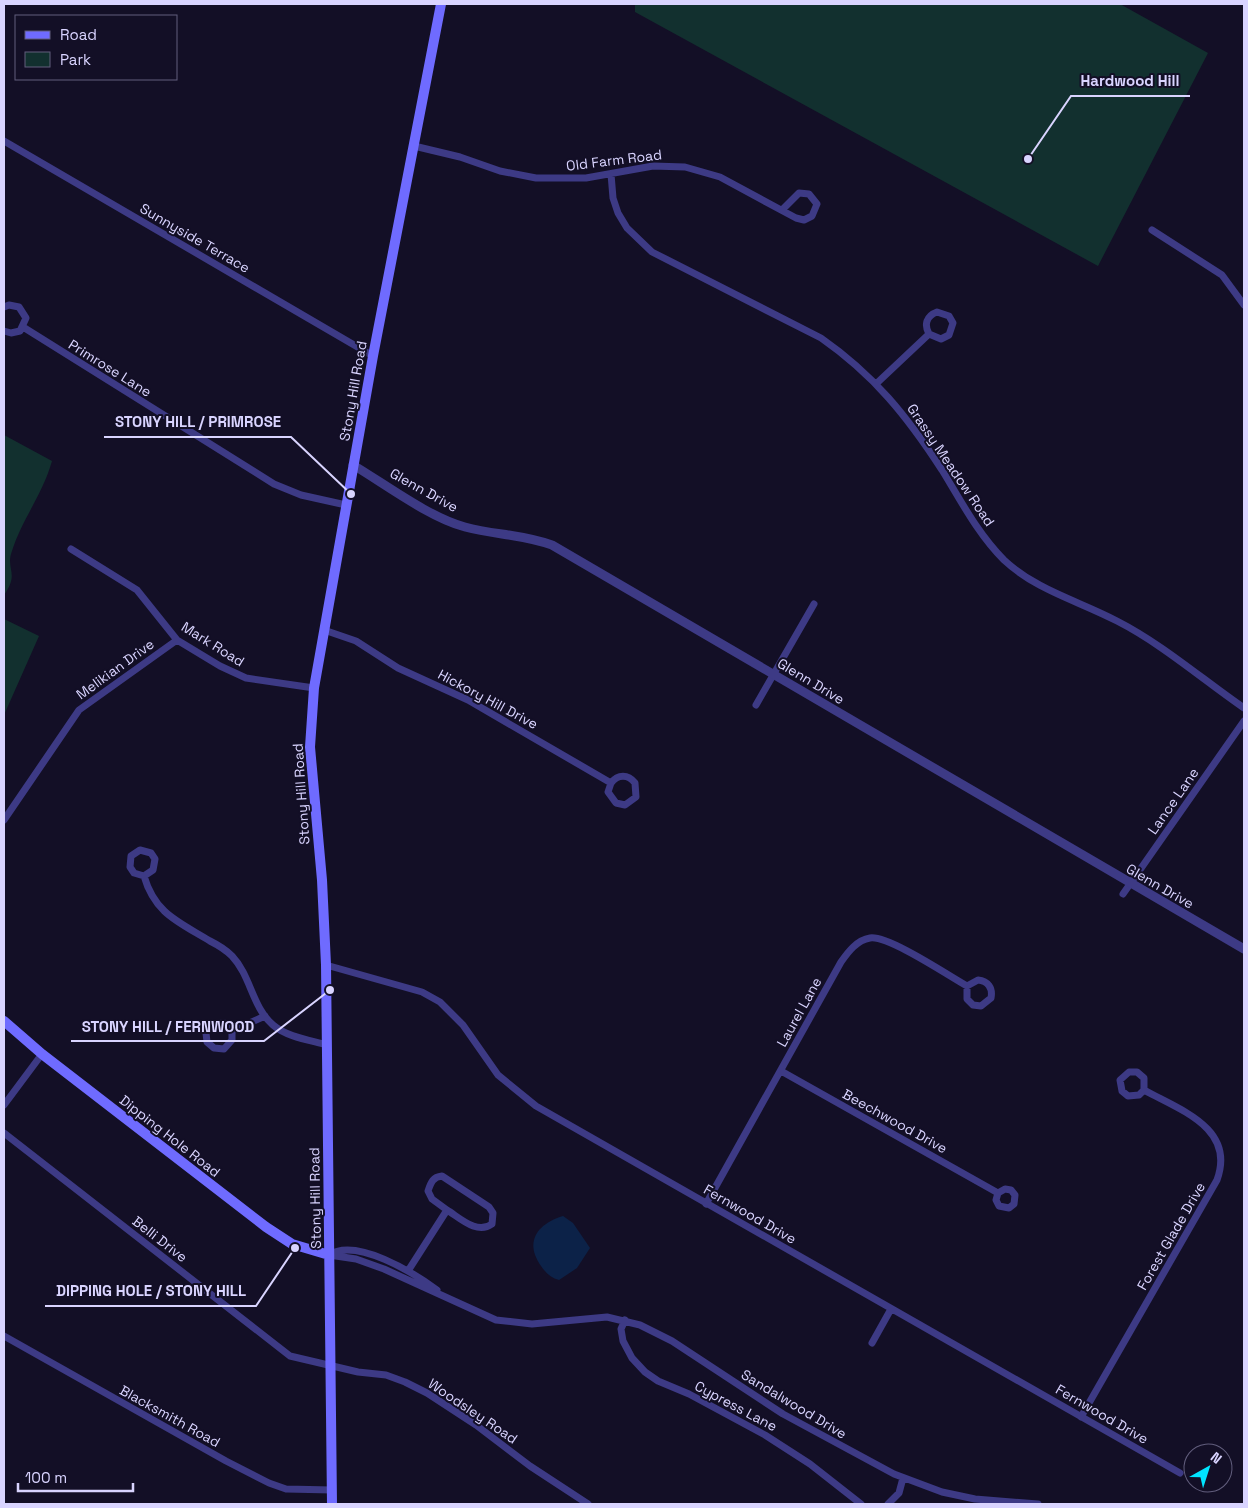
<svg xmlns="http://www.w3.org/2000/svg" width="1248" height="1508" font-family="'Space Grotesk',sans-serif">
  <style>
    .park { fill: #12302f }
    .water { fill: #0c2248 }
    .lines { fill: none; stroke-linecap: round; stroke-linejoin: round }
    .minor { stroke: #3d3a85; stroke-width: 7 }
    .tertiary { stroke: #3d3a85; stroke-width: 9 }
    .secondary { stroke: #6f6bff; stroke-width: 10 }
    .labels { text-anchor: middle; stroke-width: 4; stroke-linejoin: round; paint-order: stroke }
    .street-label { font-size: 14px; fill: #d9d4ff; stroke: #130f26 }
    .leader { fill: none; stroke: #d9d4ff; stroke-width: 2 }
    .callout-dot { fill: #d9d4ff; stroke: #130f26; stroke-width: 2 }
    .callout-label { font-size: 15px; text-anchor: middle; font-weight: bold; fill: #d9d4ff; stroke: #130f26; stroke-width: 4; stroke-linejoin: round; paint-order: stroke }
  </style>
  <rect width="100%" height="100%" fill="#130f26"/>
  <!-- park -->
  <path class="park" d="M635,4H1120L1208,53L1098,266L635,12Z
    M4,435L52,461C42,496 22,519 12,551C5,569 20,573 4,595Z
    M4,619L39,636L4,715Z"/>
  <!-- water -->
  <path class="water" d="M563,1216L573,1223L590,1248L577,1268L559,1280C551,1278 546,1273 541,1266C524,1242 537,1224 563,1216Z"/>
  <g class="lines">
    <!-- minor -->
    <path class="minor" d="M4,141L373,356
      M414,146L460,157L500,171L536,178H586L653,166L685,167L720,177L796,218L804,220L812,216L817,204L809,194L799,193L782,210
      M611,174L613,198L618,213L627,228L652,252L821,338C874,375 907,416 942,470C961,501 978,534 1004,560C1036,590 1079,601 1117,621C1162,644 1202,679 1244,708
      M1152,230L1222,275L1244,305
      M4,307L9,305L19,307L26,318L20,331L11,333L4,331
      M23,327L274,484L301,495L346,505
      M877,383L929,334L941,339L949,335L953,323L949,316L937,312C926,316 924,325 929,334
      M71,549L137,590L177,640L220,666L246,678L314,688
      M324,630L356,641L398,668L468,700L611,783C618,774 628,774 635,783L636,797L625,805L616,803L608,792L611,783
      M756,705L814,604
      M4,820L79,710L177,640
      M144,876L134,873L130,867L131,856L140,850L151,853L155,859L153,870L144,876C155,914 179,922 210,941C218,945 226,950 232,956C251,976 252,1007 273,1025C287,1037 309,1040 327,1045
      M1123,894L1244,721
      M326,965L422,992L440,1002L463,1025L498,1075L536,1106L1180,1473
      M232,1031L224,1023L212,1024L206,1033L207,1042L214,1048L224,1049L232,1040V1031L265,1016
      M781,1071L998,1193L1005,1189L1011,1190L1015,1195L1014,1204L1009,1208L999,1206L996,1200L998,1193
      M4,1105L42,1054
      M4,1133L290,1356L358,1372L386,1375L405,1382L427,1393L476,1425L530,1466L588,1504
      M706,1204L841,962C848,952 857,940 870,938C888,935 949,976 967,986L978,980C988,981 993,988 991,998L981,1006L973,1005L967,999V986
      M329,1255L356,1259L384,1269L496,1320L532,1324L607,1317L640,1325L672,1341L783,1414L894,1474L942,1492L975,1499L1038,1504
      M329,1255C356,1237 414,1273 437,1290
      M408,1271L447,1210C460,1218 477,1235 492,1224L493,1213L489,1207L442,1176C433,1177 431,1182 428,1191L432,1199L447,1210
      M625,1320L621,1329L623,1341L632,1358L645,1372L658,1381L689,1394L765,1435L810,1464L861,1504
      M4,1336L226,1461L269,1483L286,1489L332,1490
      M872,1343L891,1309
      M1081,1417L1217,1180C1236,1128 1180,1110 1144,1090V1078L1137,1072H1129L1120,1080L1122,1091L1128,1096L1139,1095L1144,1090
      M888,1504L899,1493L903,1478"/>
    <!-- tertiary -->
    <path class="tertiary" d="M353,465C385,484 430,518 465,527C495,535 521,534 552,545L1244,949"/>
    <!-- secondary -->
    <path class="secondary" d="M4,1021L42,1054L266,1227L292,1244L329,1255
      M332,1504L326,965L322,880L310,747L314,688L373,356L441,4"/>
  </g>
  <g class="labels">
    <!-- street labels -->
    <g class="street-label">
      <text transform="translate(614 160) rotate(-7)" y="5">Old Farm Road</text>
      <text transform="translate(195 238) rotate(30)" y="5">Sunnyside Terrace</text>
      <text transform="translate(110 368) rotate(32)" y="5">Primrose Lane</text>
      <text transform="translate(353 391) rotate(-80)" y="5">Stony Hill Road</text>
      <text transform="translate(951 465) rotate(56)" y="5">Grassy Meadow Road</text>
      <text transform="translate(424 490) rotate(29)" y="5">Glenn Drive</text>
      <text transform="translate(213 644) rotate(32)" y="5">Mark Road</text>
      <text transform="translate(115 669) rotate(-36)" y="5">Melikian Drive</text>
      <text transform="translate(811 681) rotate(31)" y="5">Glenn Drive</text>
      <text transform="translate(488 699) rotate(28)" y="5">Hickory Hill Drive</text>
      <text transform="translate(301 794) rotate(-94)" y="5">Stony Hill Road</text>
      <text transform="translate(1173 801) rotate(-55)" y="5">Lance Lane</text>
      <text transform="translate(1160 886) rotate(30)" y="5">Glenn Drive</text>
      <text transform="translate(799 1012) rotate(-61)" y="5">Laurel Lane</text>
      <text transform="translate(895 1121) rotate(29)" y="5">Beechwood Drive</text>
      <text transform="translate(170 1136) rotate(38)" y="5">Dipping Hole Road</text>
      <text transform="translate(315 1198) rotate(-91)" y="5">Stony Hill Road</text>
      <text transform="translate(750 1214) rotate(30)" y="5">Fernwood Drive</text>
      <text transform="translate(1171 1236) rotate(-60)" y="5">Forest Glade Drive</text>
      <text transform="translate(160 1239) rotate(38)" y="5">Belli Drive</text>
      <text transform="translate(794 1404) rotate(31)" y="5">Sandalwood Drive</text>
      <text transform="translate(736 1406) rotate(28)" y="5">Cypress Lane</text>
      <text transform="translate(473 1411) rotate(34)" y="5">Woodsley Road</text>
      <text transform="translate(1102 1414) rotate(30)" y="5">Fernwood Drive</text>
      <text transform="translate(170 1416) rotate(29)" y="5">Blacksmith Road</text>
    </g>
  </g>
  <!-- callouts -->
  <path class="leader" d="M1028 159L1071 96H1190M351 494L291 437H104M330 990L264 1041H71M295 1248L256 1306H45"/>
  <g class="callout-dot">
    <circle cx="1028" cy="159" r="5"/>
    <circle cx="351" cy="494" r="5"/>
    <circle cx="330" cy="990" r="5"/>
    <circle cx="295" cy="1248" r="5"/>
  </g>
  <g class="callout-label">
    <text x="1130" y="86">Hardwood Hill</text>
    <text x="198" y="427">STONY HILL / PRIMROSE</text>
    <text x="168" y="1032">STONY HILL / FERNWOOD</text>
    <text x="151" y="1296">DIPPING HOLE / STONY HILL</text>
  </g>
  <!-- border -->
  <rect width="1248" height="1508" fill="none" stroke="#d9d4ff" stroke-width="10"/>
  <!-- legend -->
  <rect x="15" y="15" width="162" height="65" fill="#130f26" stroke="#625e7d"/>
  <rect x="25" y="31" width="25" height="8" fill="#6f6bff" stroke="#625e7d"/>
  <text x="60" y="40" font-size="15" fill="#d9d4ff">Road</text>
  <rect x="25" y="52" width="25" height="15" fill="#12302f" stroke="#625e7d"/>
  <text x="60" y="65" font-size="15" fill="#d9d4ff">Park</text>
  <!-- north arrow -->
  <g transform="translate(1208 1468) rotate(39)"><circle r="24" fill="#130f26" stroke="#625e7d"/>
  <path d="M0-4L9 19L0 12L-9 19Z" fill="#00e5ff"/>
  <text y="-8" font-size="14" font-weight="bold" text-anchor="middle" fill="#d9d4ff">N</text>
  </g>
  <!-- scale -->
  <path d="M18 1483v8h115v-8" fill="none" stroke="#d9d4ff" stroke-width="2.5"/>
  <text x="25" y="1483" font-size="15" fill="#d9d4ff" stroke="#130f26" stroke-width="4" paint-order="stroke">100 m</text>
</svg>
